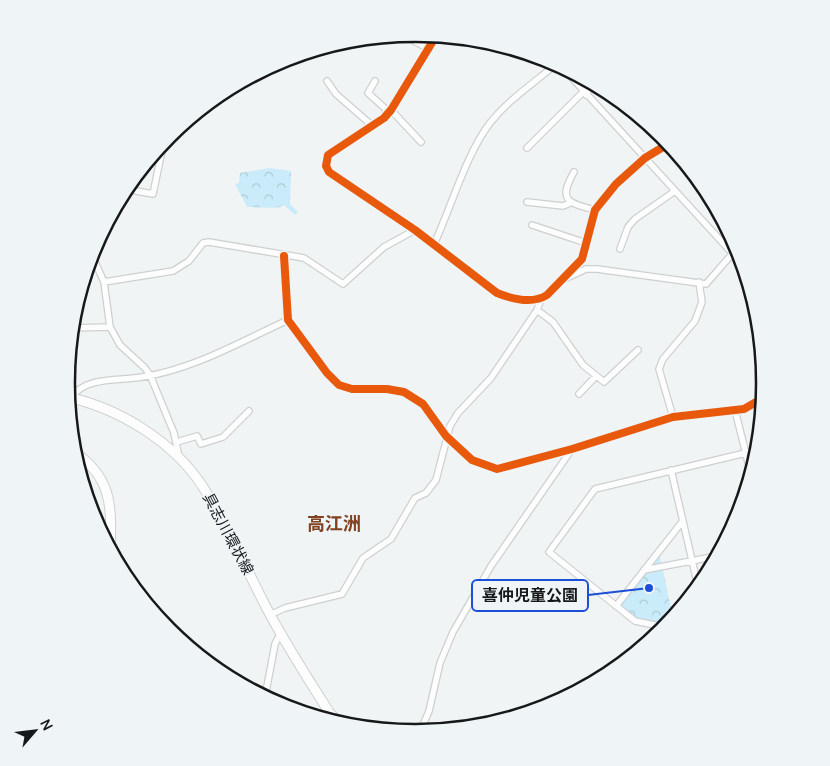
<svg xmlns="http://www.w3.org/2000/svg" width="830" height="766" font-family="Manrope,'Noto Sans JP',sans-serif">
  <style>
    .park { fill: url(#park-crowns) }
    .lines { fill: none; stroke-linecap: round; stroke-linejoin: round }
    .street-casing { stroke: #ced0d0; stroke-width: 8 }
    .secondary-casing { stroke: #ced0d0; stroke-width: 11 }
    .street { stroke: #fdfdfe; stroke-width: 5.5 }
    .secondary { stroke: #fdfdfe; stroke-width: 9 }
    .cycleway-casing { stroke: #eff5f7; stroke-width: 11 }
    .cycleway { stroke: #e8590c; stroke-width: 8 }
    .labels { text-anchor: middle; stroke-width: 4; stroke-linejoin: round; paint-order: stroke }
    .street-label { font-size: 15px; fill: #161819; stroke: #eff5f7 }
    .quarter-label { font-size: 18px; font-weight: bold; fill: #824121; stroke: #eff5f7 }
    .rim { fill: none; stroke: #161819; stroke-width: 2.5 }
    .leader { fill: none; stroke: #1d4ed8; stroke-width: 2 }
    .callout-dot { fill: #1d4ed8; stroke: #eff5f7; stroke-width: 2 }
    .callout { fill: #eff5f7; stroke: #1d4ed8; stroke-width: 2 }
    .callout-label { font-size: 16px; text-anchor: middle; font-weight: bold; fill: #161819 }
  </style>
  <defs>
    <pattern id="park-crowns" width="20" height="18" patternUnits="userSpaceOnUse" patternTransform="scale(1.25)"><rect width="20" height="18" fill="#caebf9"/><path d="M2 6a3 3 0 1 1 6 0M12 15a3 3 0 1 1 6 0" fill="none" stroke="#adc9d5"/></pattern>
  </defs>
  <rect width="100%" height="100%" fill="#f1f4f5"/>
  <!-- park -->
  <path class="park" d="M270,168L291,171L290,204L298,212L295,215L284,205L277,208L247,207L235,184L239,183L240,173Z
    M659,552L673,617L664,627L635,621L616,606Z"/>
  <g class="lines">
    <!-- street casing -->
    <g class="street-casing">
      <path id="street" d="M403,35L429,49
        M436,36L391,110L384,118L328,155L326,166L329,172L415,230L497,293C512,299 533,304 547,295L582,259L595,210L616,184L645,158L668,144
        M562,67L743,265
        M327,81L336,94L368,122L370,127
        M375,81L368,93L389,112
        M586,95L592,83
        M391,110L421,142
        M527,148L583,92
        M574,172C558,200 567,203 595,210
        M125,189L153,194L164,141
        M527,202L563,206L570,203
        M532,225L586,243
        M434,244C451,208 466,154 490,123C509,99 533,84 556,64
        M620,249L628,227L635,219L675,191
        M91,253L104,282L110,327L120,345L145,368L150,375L174,433L179,457
        M284,256L288,320L327,373L339,385L352,389H387L404,392L423,404L446,436L472,460L497,469L572,449L673,417L744,409L763,398
        M560,281L586,269H597L706,284L733,253
        M104,282L173,271L189,261L203,243L209,242L304,258L343,284L384,247L415,230
        M537,310L553,322L583,365L604,382L638,350
        M71,328L110,327
        M579,394L596,376
        M71,398C85,376 119,381 142,377C194,369 240,342 288,320
        M735,410L751,474
        M673,417L659,369L663,359L695,321L702,302L699,282
        M177,442L197,436L201,444L223,437L249,411
        M671,470L698,586
        M644,570L717,556
        M616,606L682,522
        M270,615L285,608L342,594L363,558L391,539L415,498L426,493L436,480L450,426L458,413L491,378L537,310L541,299
        M664,627L635,621L549,552L595,489L758,450
        M265,697L275,644L280,634
        M420,732L429,711L440,663L453,632L491,566L572,449"/>
    </g>
    <!-- secondary casing -->
    <g class="secondary-casing">
      <path id="secondary" d="M67,397C119,408 174,442 203,487C226,524 245,566 265,605C284,642 307,677 329,712L339,723
        M73,451C112,477 112,506 110,549"/>
    </g>
    <!-- street -->
    <use href="#street" class="street"/>
    <!-- secondary -->
    <use href="#secondary" class="secondary"/>
    <!-- cycleway casing -->
    <g class="cycleway-casing">
      <path id="cycleway" d="M436,36L391,110L384,118L328,155L326,166L329,172L415,230L497,293C512,299 533,304 547,295L582,259L595,210L616,184L645,158L668,144
        M284,256L288,320L327,373L339,385L352,389H387L404,392L423,404L446,436L472,460L497,469L572,449L673,417L744,409L763,398"/>
    </g>
    <!-- cycleway -->
    <use href="#cycleway" class="cycleway"/>
  </g>
  <g class="labels">
    <!-- street labels -->
    <g class="street-label">
      <text transform="translate(228 534) rotate(62)" y="5">具志川環状線</text>
    </g>
    <!-- quarter labels -->
    <g class="quarter-label">
      <text x="334" y="530">高江洲</text>
    </g>
  </g>
  <!-- crop -->
  <path d="M0 0H830V766H0ZM415 42H416A340 340 0 0 1 756 382V384A340 340 0 0 1 416 724H415A340 340 0 0 1 75 384V382A340 340 0 0 1 415 42Z" fill="#eff5f7" fill-rule="evenodd"/>
  <path class="rim" d="M415 42H416A340 340 0 0 1 756 382V384A340 340 0 0 1 416 724H415A340 340 0 0 1 75 384V382A340 340 0 0 1 415 42Z"/>
  <!-- callouts -->
  <path class="leader" d="M649 588L588 595"/>
  <circle class="callout-dot" cx="649" cy="588" r="5"/>
  <rect class="callout" x="472" y="580" width="116" height="31" rx="5"/>
  <g class="callout-label">
    <text x="530" y="601">喜仲児童公園</text>
  </g>
  <!-- north arrow -->
  <g transform="translate(35 731) rotate(62)" stroke="#eff5f7" stroke-width="4" paint-order="stroke">
  <path d="M0-4L9 19L0 12L-9 19Z" fill="#161819"/>
  <text y="-8" font-size="14" font-weight="bold" text-anchor="middle" fill="#161819">N</text>
  </g>
</svg>
